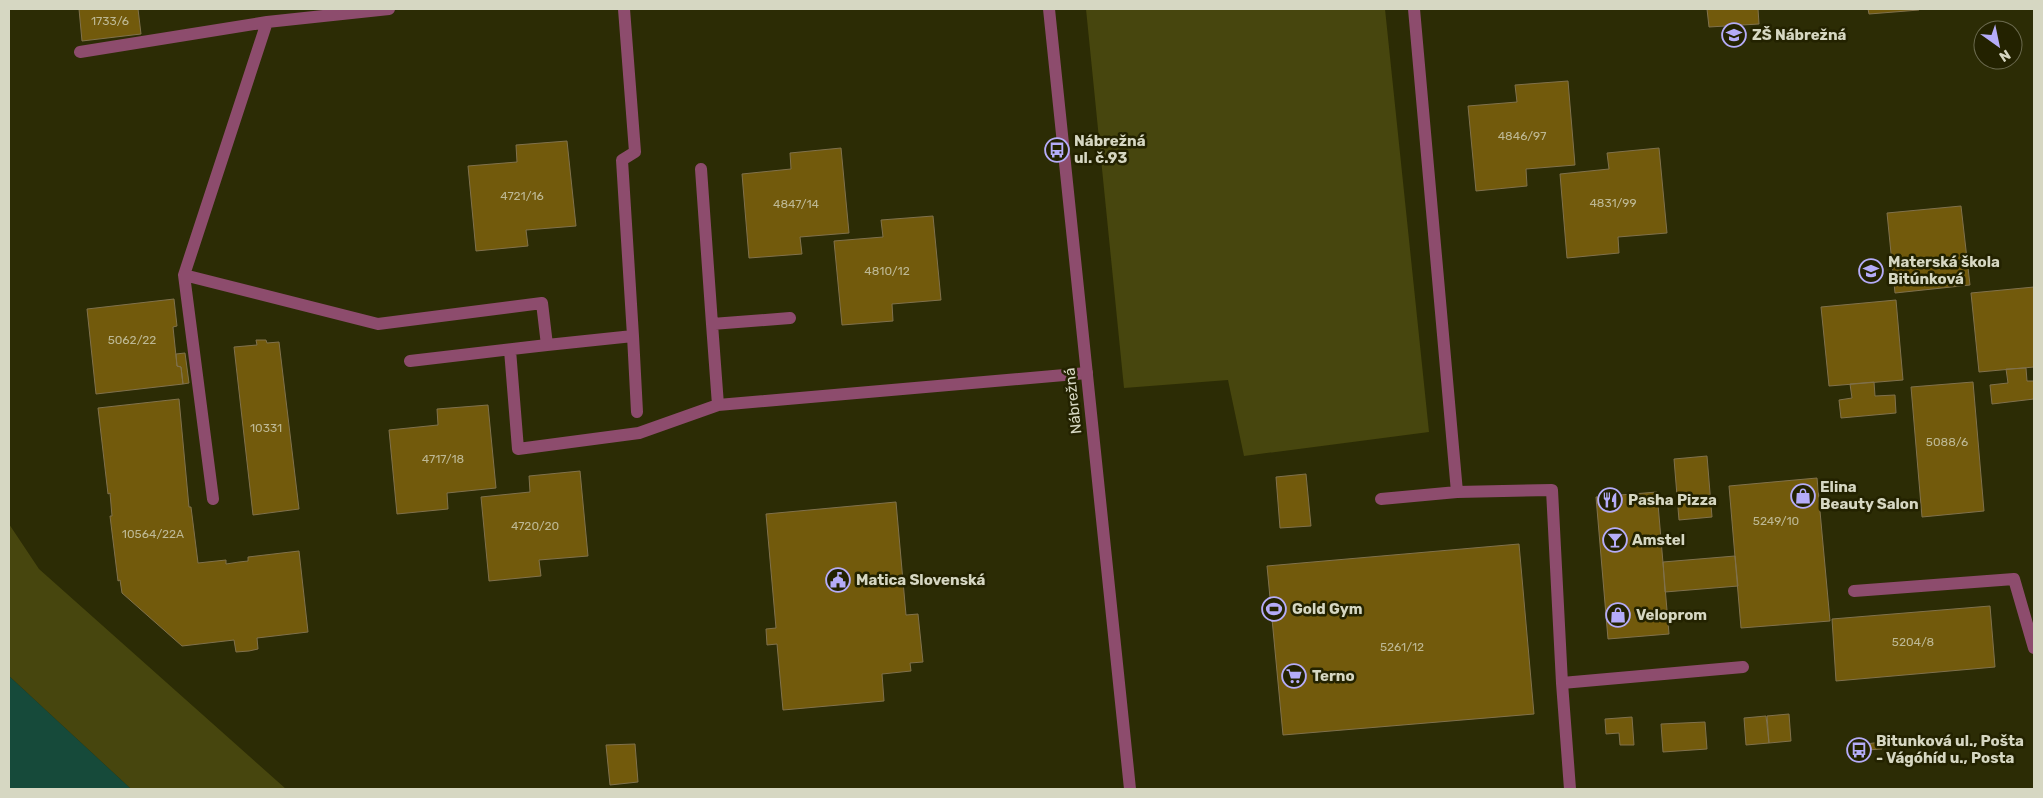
<svg xmlns="http://www.w3.org/2000/svg" width="2043" height="798" font-family="Rubik,sans-serif">
  <style>
    .green { fill: #47460e }
    .water { fill: #164a3a }
    .building { fill: #725a0c; stroke: #80714c }
    .lines { fill: none; stroke-linecap: round; stroke-linejoin: round }
    .service { stroke: #8d4c6d; stroke-width: 12 }
    .minor { stroke: #8d4c6d; stroke-width: 12 }
    .labels { text-anchor: middle; stroke-width: 5; stroke-linejoin: round; paint-order: stroke }
    .number-label { font-size: 12px; fill: #bdb894 }
    .poi-label { font-size: 15px; font-weight: bold; fill: #d6d7c2; stroke: #232200; text-anchor: start }
    .street-label { font-size: 15px; fill: #d6d7c2; stroke: #232200 }
  </style>
  <rect width="100%" height="100%" fill="#2c2c05"/>
  <!-- green -->
  <path class="green" d="M1086,9H1385L1429,432L1244,456L1228,380L1124,388Z
    M9,524L39,569L286,789H131L9,676Z"/>
  <!-- water -->
  <path class="water" d="M9,676L131,789H9Z"/>
  <!-- building -->
  <path class="building" d="M79,9H138L141,34L82,41Z
    M1707,9H1758L1759,24L1709,27Z
    M1868,9H1919V10L1869,14Z
    M1568,81L1575,165L1526,169L1527,186L1476,191L1468,106L1517,102L1515,85Z
    M567,141L576,226L526,230L528,246L476,251L468,166L517,162L516,145Z
    M841,148L849,233L800,237L802,254L749,258L742,174L791,169L790,153Z
    M1659,148L1667,233L1618,237L1619,253L1567,258L1560,174L1609,169L1607,153Z
    M1961,206L1970,285L1895,293L1887,213Z
    M933,216L941,300L892,304L893,321L842,325L834,241L883,237L881,220Z
    M2034,287V367L1979,372L1971,293Z
    M174,299L177,326L173,327L177,366L181,367L183,384L96,394L87,309Z
    M1896,300L1903,380L1829,386L1821,307Z
    M256,340H266L267,343L279,342L299,509L253,515L234,347L257,345Z
    M185,353L189,383L183,384L181,367L177,366L176,354Z
    M2026,368L2027,381H2034V399L1992,404L1990,385L2008,383L2006,369Z
    M1874,382L1875,396L1895,395L1896,413L1841,418L1839,400L1852,398L1850,384Z
    M1973,382L1984,511L1922,517L1911,387Z
    M179,399L189,507H191L198,563L226,560V564L239,562L248,561V557L299,551L308,632L257,638L258,649L249,651L236,652L234,640L182,646L122,593L120,580L118,581L110,516H112L110,493L108,494L98,408Z
    M488,405L496,488L447,493L448,509L397,514L389,430L438,425L437,409Z
    M1707,456L1712,517L1679,520L1674,459Z
    M580,471L588,556L539,560L541,576L489,581L481,497L530,492L529,476Z
    M1306,474L1311,526L1280,528L1276,477Z
    M1817,478L1830,621L1741,628L1729,486Z
    M1657,492L1669,634L1608,639L1596,497Z
    M896,502L906,615L918,614L923,662L910,663L911,671L882,674L884,701L783,710L777,644L767,645L766,629L776,628L766,514Z
    M1519,544L1534,714L1283,735L1267,566Z
    M1735,556L1738,586L1665,592L1663,562Z
    M1990,606L1995,667L1836,681L1832,619Z
    M1789,714L1791,741L1769,743L1767,716Z
    M1766,716L1769,743L1746,745L1744,718Z
    M1632,717L1634,745H1620L1619,733L1606,734L1605,719Z
    M1705,722L1707,749L1663,752L1661,724Z
    M1881,742L1882,749L1867,750L1866,744Z
    M635,744L638,782L610,785L606,745Z"/>
  <g class="lines">
    <!-- service -->
    <path class="service" d="M624,9L635,152L622,160L633,336
      M1414,9L1457,492
      M267,22L184,275L378,324L542,303L547,345L633,336L637,412
      M80,52L267,22L389,9
      M701,169L712,324
      M184,275L213,499
      M510,350L518,449L639,433L718,405L1087,373
      M410,361L547,345
      M718,405L712,324L790,318
      M1381,499L1457,492L1552,490L1562,683L1570,789
      M1854,591L2014,579L2034,648
      M1562,683L1743,667"/>
    <!-- minor -->
    <path class="minor" d="M1049,9L1130,789"/>
  </g>
  <!-- icons -->
  <defs>
    <g id="school-ring" transform="scale(1.25)"><circle r="9.5" fill="#232200" stroke="#b5acf8" stroke-width="1.5"/><path d="M0-5L7-2L0 1L-7-2ZM-4 1L0 2.5L4 1V4Q0 6-4 4Z" fill="#b5acf8"/></g>
    <g id="bus-ring" transform="scale(1.25)"><circle r="9.5" fill="#232200" stroke="#b5acf8" stroke-width="1.5"/><path d="M-5-6H5V4H4V6H2V4H-2V6H-4V4H-5ZM-3.5-4V0h7V-4ZM-3.5 1.2v1.5H-2V1.2ZM2 1.2v1.5H3.5V1.2Z" fill="#b5acf8"/></g>
    <g id="shop-ring" transform="scale(1.25)"><circle r="9.5" fill="#232200" stroke="#b5acf8" stroke-width="1.5"/><path d="M-5-2.5h2.3a2.7 3.5 0 0 1 5.4 0H5L5.5 6h-11ZM-1.5-2.5h3a1.5 2.3 0 0 0-3 0Z" fill="#b5acf8"/></g>
    <g id="restaurant-ring" transform="scale(1.25)"><circle r="9.5" fill="#232200" stroke="#b5acf8" stroke-width="1.5"/><path d="M-5-6h1v4h1v-4h1v4h1v-4h1v5L-1.5 .5V6h-2V.5L-5-1ZM5-6V6H3V1.5H1.5Q1.5-4 5-6Z" fill="#b5acf8"/></g>
    <g id="bar-ring" transform="scale(1.25)"><circle r="9.5" fill="#232200" stroke="#b5acf8" stroke-width="1.5"/><path d="M-6-5H6L.8 .8V4.5H3.5V6h-7V4.5H-.8V.8Z" fill="#b5acf8"/></g>
    <g id="civic-ring" transform="scale(1.25)"><circle r="9.5" fill="#232200" stroke="#b5acf8" stroke-width="1.5"/><path d="M-.6-6.5H3V-4.5H.6V-3L4-1V1h2V6H-6V1h2V-1L-.6-3ZM-1.2 2.5V6h2.4V2.5Z" fill="#b5acf8"/></g>
    <g id="stadium-ring" transform="scale(1.25)"><circle r="9.5" fill="#232200" stroke="#b5acf8" stroke-width="1.5"/><path d="M0-5a6.5 5 0 1 0 0 10a6.5 5 0 1 0 0-10ZM-3.5-1.8h7v3.6h-7Z" fill="#b5acf8"/></g>
    <g id="supermarket-ring" transform="scale(1.25)"><circle r="9.5" fill="#232200" stroke="#b5acf8" stroke-width="1.5"/><path d="M-6-5.5h2.5l.6 2H6L4.5 2H-2.5L-4.4-4H-6ZM-1.5 3.2a1.3 1.3 0 1 0 .1 0ZM3 3.2a1.3 1.3 0 1 0 .1 0Z" fill="#b5acf8"/></g>
  </defs>
  <g fill-rule="evenodd">
    <use href="#school-ring" x="1734" y="35"/>
    <use href="#bus-ring" x="1057" y="150"/>
    <use href="#school-ring" x="1871" y="271"/>
    <use href="#shop-ring" x="1803" y="496"/>
    <use href="#restaurant-ring" x="1610" y="500"/>
    <use href="#bar-ring" x="1615" y="540"/>
    <use href="#civic-ring" x="838" y="580"/>
    <use href="#stadium-ring" x="1274" y="609"/>
    <use href="#shop-ring" x="1618" y="615"/>
    <use href="#supermarket-ring" x="1294" y="676"/>
    <use href="#bus-ring" x="1859" y="750"/>
  </g>
  <g class="labels">
    <!-- number labels -->
    <g class="number-label">
      <text x="110" y="25">1733/6</text>
      <text x="1522" y="140">4846/97</text>
      <text x="522" y="200">4721/16</text>
      <text x="1613" y="207">4831/99</text>
      <text x="796" y="208">4847/14</text>
      <text x="887" y="275">4810/12</text>
      <text x="132" y="344">5062/22</text>
      <text x="266" y="432">10331</text>
      <text x="1947" y="446">5088/6</text>
      <text x="443" y="463">4717/18</text>
      <text x="1776" y="525">5249/10</text>
      <text x="535" y="530">4720/20</text>
      <text x="153" y="538">10564/22A</text>
      <text x="1913" y="646">5204/8</text>
      <text x="1402" y="651">5261/12</text>
    </g>
    <!-- poi labels -->
    <g class="poi-label">
      <text x="1752" y="40">ZŠ Nábrežná</text>
      <text x="1074" y="146">Nábrežná<tspan x="1074" dy="17">ul. č.93</tspan></text>
      <text x="1888" y="267">Materská škola<tspan x="1888" dy="17">Bitúnková</tspan></text>
      <text x="1820" y="492">Elina<tspan x="1820" dy="17">Beauty Salon</tspan></text>
      <text x="1628" y="505">Pasha Pizza</text>
      <text x="1632" y="545">Amstel</text>
      <text x="856" y="585">Matica Slovenská</text>
      <text x="1292" y="614">Gold Gym</text>
      <text x="1636" y="620">Veloprom</text>
      <text x="1312" y="681">Terno</text>
      <text x="1876" y="746">Bitunková ul., Pošta<tspan x="1876" dy="17">- Vágóhíd u., Posta</tspan></text>
    </g>
    <!-- street labels -->
    <g class="street-label">
      <text transform="translate(1073 401) rotate(-96)" y="5">Nábrežná</text>
    </g>
  </g>
  <!-- border -->
  <rect width="2043" height="798" fill="none" stroke="#d6d7c2" stroke-width="20"/>
  <!-- north arrow -->
  <g transform="translate(1998 45) rotate(147)"><circle r="24" fill="#232200" stroke="#6b6a4e"/>
  <path d="M0-4L9 19L0 12L-9 19Z" fill="#b5acf8"/>
  <text y="-8" font-size="14" font-weight="bold" text-anchor="middle" fill="#d6d7c2">N</text>
  </g>
</svg>
